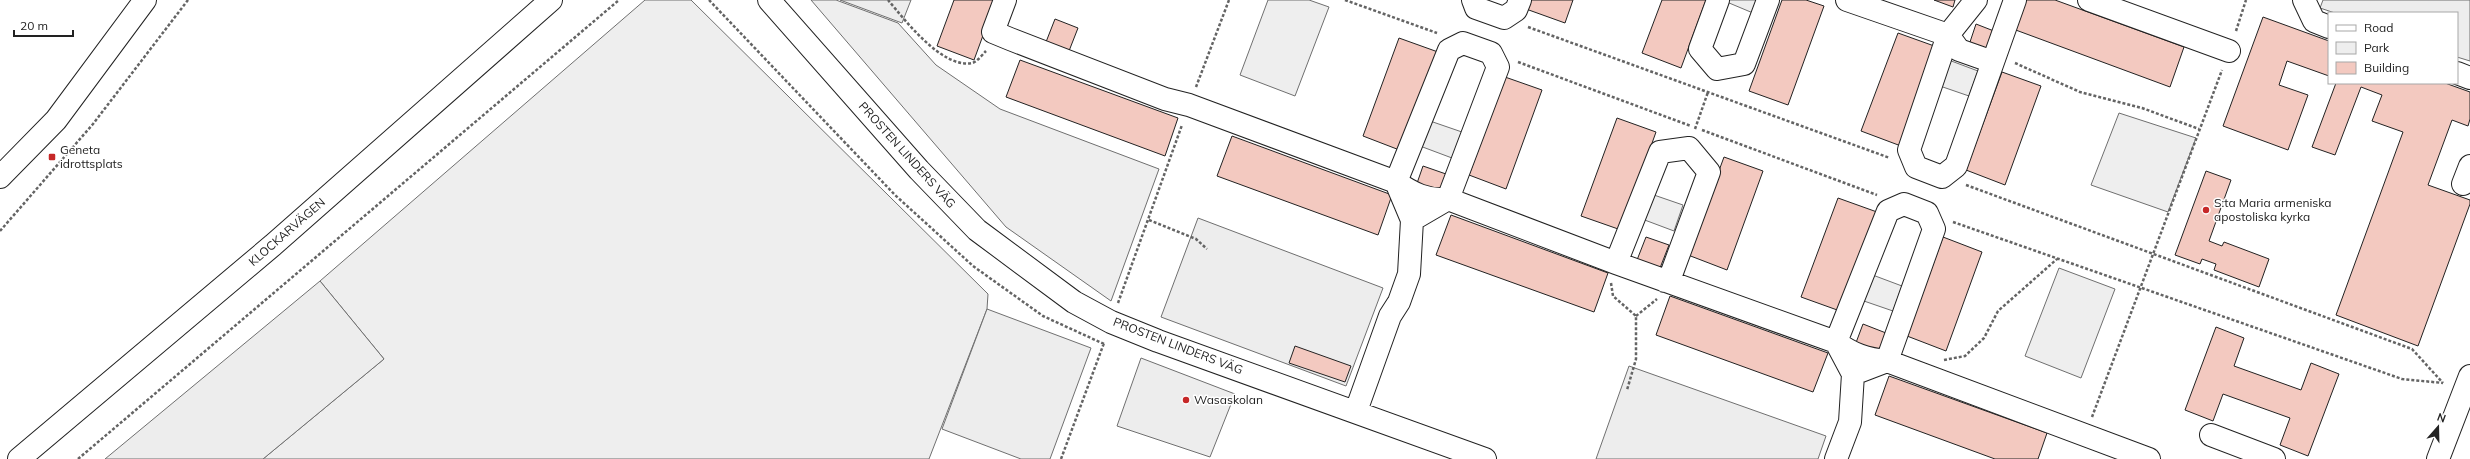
<svg xmlns="http://www.w3.org/2000/svg" width="2470" height="459" font-family="Mulish,sans-serif">
  <style>
    .green { fill: #eee; stroke: #6f6f6f }
    .parking { fill: #ededed; stroke: #6f6f6f }
    .building { fill: #f3c9c0; stroke: #222 }
    .lines { fill: none; stroke-linecap: round; stroke-linejoin: round }
    .minor-casing { stroke: #222; stroke-width: 24 }
    .major-casing { stroke: #222; stroke-width: 24 }
    .path { stroke: #646464; stroke-width: 2.5; stroke-dasharray: 3 2; stroke-linecap: butt }
    .minor { stroke: #fff; stroke-width: 22 }
    .major { stroke: #fff; stroke-width: 22 }
    .poi-dot { fill: #c62828; stroke: #fff; stroke-width: 1.5 }
    .labels { text-anchor: middle; stroke-width: 3; stroke-linejoin: round; paint-order: stroke }
    .poi-label { font-size: 12px; fill: #222; stroke: #fff; text-anchor: start }
    .street-label { font-size: 12px; fill: #222; stroke: #fff }
  </style>
  <rect width="100%" height="100%" fill="#fff"/>
  <!-- green -->
  <path class="green" d="M645,0H691L988,294L987,309L929,459H263L384,359L320,281Z
    M811,0H836L898,23L936,65L1000,109L1159,169L1111,301L1006,227Z
    M1268,0H1309L1329,7L1295,96L1240,75Z
    M1722,0H1758L1753,13Z
    M1946,59L1978,71L1969,96L1937,85Z
    M2119,113L2196,138L2168,212L2091,185Z
    M1430,121L1462,132L1452,158L1420,146Z
    M1651,194L1683,205L1674,231L1642,219Z
    M2059,268L2115,289L2081,378L2025,356Z
    M1870,274L1902,286L1893,311L1861,300Z"/>
  <!-- parking -->
  <path class="parking" d="M840,0H911L902,23Z
    M2323,0H2470V61L2457,57V13H2335L2320,8Z
    M1198,218L1383,288L1346,386L1161,317Z
    M320,281L384,359L263,459H105Z
    M987,309L1091,348L1050,459H1021L942,429Z
    M1141,358L1235,394L1210,457L1117,426Z
    M1629,366L1826,436L1818,459H1596Z"/>
  <!-- building -->
  <path class="building" d="M954,0H996L974,60L937,46Z
    M1529,0H1573L1565,23L1526,9Z
    M1662,0H1706L1681,68L1642,53Z
    M1782,0H1806L1824,6L1788,105L1749,91Z
    M1934,0H1955L1953,7Z
    M2023,0H2055L2184,47L2170,87L2013,29Z
    M2263,17L2329,41V76L2287,61L2279,85L2308,95L2288,150L2223,126Z
    M1055,19L1078,28L1069,51L1046,42Z
    M1976,24L1999,33L1991,56L1968,48Z
    M1898,33L1937,47L1901,146L1861,131Z
    M1399,38L1438,52L1402,151L1363,136Z
    M1020,60L1178,118L1165,156L1006,97Z
    M2002,72L2041,86L2005,185L1966,170Z
    M1505,77L1542,90L1506,189L1469,175Z
    M2336,83H2445L2470,92V119L2468,126L2452,120L2428,185L2470,200V204L2418,346L2336,315L2403,132L2372,121L2382,95L2361,87L2335,155L2312,147Z
    M1617,118L1656,132L1621,230L1581,216Z
    M1232,136L1392,195L1378,235L1217,176Z
    M1724,157L1763,171L1727,270L1688,255Z
    M1423,166L1446,174L1438,198L1415,189Z
    M2206,171L2231,180L2209,241L2222,246L2224,242L2269,259L2259,287L2214,270L2216,264L2202,259L2200,264L2175,255Z
    M1838,198L1877,212L1840,311L1801,297Z
    M1451,215L1608,273L1594,312L1436,255Z
    M1646,237L1669,245L1660,268L1637,260Z
    M1943,237L1982,252L1946,351L1907,336Z
    M1670,296L1828,353L1813,392L1656,335Z
    M1863,324L1886,333L1877,356L1854,348Z
    M2216,327L2244,338L2234,366L2301,390L2311,363L2339,374L2308,456L2280,445L2290,418L2223,394L2213,421L2185,410Z
    M1295,346L1351,366L1345,382L1289,363Z
    M1889,376L2047,433L2038,459H1995L1875,415Z"/>
  <g class="lines">
    <!-- minor casing -->
    <g class="minor-casing">
      <path id="minor" d="M769,0L919,170L977,230L1074,302L1111,322L1158,341L1485,459
        M1005,0L993,32L1010,39L1165,99L1189,105L1396,182C1412,193 1427,201 1448,199L1616,263L1836,342C1852,354 1866,359 1887,361L2149,459
        M1473,0L1476,8L1504,18L1516,10L1520,0
        M1718,0L1700,49L1717,69L1744,64L1768,0
        M1847,0L1948,35L1976,0
        M2089,0L2229,51
        M2304,0L2314,21L2329,27
        M1993,62L1959,50L1948,35L1909,150L1916,167L1942,177L1956,166L2015,0
        M2457,73L2470,78
        M2463,184L2470,166
        M1616,263L1660,152L1689,148L1709,172L1671,275L1665,281
        M1356,411L1390,316L1399,302L1409,274L1412,220L1396,182L1449,50L1463,43L1491,53L1498,67L1448,199L1412,220
        M2211,435L2274,459
        M19,459L273,245L551,0
        M1836,459L1850,422L1853,374L1836,342L1888,211L1904,204L1927,213L1934,229L1887,361L1853,374
        M2438,459L2470,376"/>
    </g>
    <!-- major casing -->
    <g class="major-casing">
      <path id="major" d="M0,177L56,120L145,0"/>
    </g>
    <!-- path -->
    <path class="path" d="M709,0L895,195L973,266L1043,316L1104,344
      M888,0C905,20 942,69 972,63C977,62 982,55 986,51
      M1345,0L1437,33
      M1528,27L1890,158
      M2236,31L2246,0
      M1518,62L1691,126
      M2015,63L2080,92L2142,108L2199,129
      M1196,87L1229,0
      M1695,129L1708,92
      M1702,130L1877,195
      M1966,185L2412,349L2443,383
      M1149,220L1196,239L1207,249
      M1953,222L2402,379L2443,383
      M0,231L93,124L188,0
      M1611,283L1613,296L1636,316V359L1627,390
      M1118,303L1182,125
      M1636,316L1657,299
      M1944,360L1965,356L1984,338L1998,311L2057,259
      M2092,417L2222,70
      M78,459L619,0
      M1061,459L1104,343"/>
    <!-- minor -->
    <use href="#minor" class="minor"/>
    <!-- major -->
    <use href="#major" class="major"/>
  </g>
  <!-- markers -->
  <g class="poi-dot">
    <rect x="48" y="153" width="8" height="8" rx="2"/>
    <circle cx="2206" cy="210" r="4"/>
    <circle cx="1186" cy="400" r="4"/>
  </g>
  <g class="labels">
    <!-- poi labels -->
    <g class="poi-label">
      <text x="60" y="154">Geneta<tspan x="60" dy="14">idrottsplats</tspan></text>
      <text x="2214" y="207">S:ta Maria armeniska<tspan x="2214" dy="14">apostoliska kyrka</tspan></text>
      <text x="1194" y="404">Wasaskolan</text>
    </g>
    <!-- street labels -->
    <g class="street-label">
      <text transform="translate(907 155) rotate(48)" y="4">PROSTEN LINDERS VÄG</text>
      <text transform="translate(287 232) rotate(-41)" y="4">KLOCKARVÄGEN</text>
      <text transform="translate(1178 346) rotate(21)" y="4">PROSTEN LINDERS VÄG</text>
    </g>
  </g>
  <!-- legend -->
  <rect x="2328" y="12" width="130" height="72" fill="#ffffff" stroke="#a7a7a7"/>
  <rect x="2336" y="25" width="20" height="6" fill="#ffffff" stroke="#a7a7a7"/>
  <text x="2364" y="32" font-size="12" fill="#222222">Road</text>
  <rect x="2336" y="42" width="20" height="12" fill="#eeeeee" stroke="#a7a7a7"/>
  <text x="2364" y="52" font-size="12" fill="#222222">Park</text>
  <rect x="2336" y="62" width="20" height="12" fill="#f3c9c0" stroke="#a7a7a7"/>
  <text x="2364" y="72" font-size="12" fill="#222222">Building</text>
  <!-- north arrow -->
  <g transform="translate(2438 427) rotate(20)" stroke="#ffffff" stroke-width="3" paint-order="stroke">
  <path d="M0-3L7 15L0 10L-7 15Z" fill="#222222"/>
  <text y="-6" font-size="11" font-weight="bold" text-anchor="middle" fill="#222222">N</text>
  </g>
  <!-- scale -->
  <path d="M14 30v6h59v-6" fill="none" stroke="#222222" stroke-width="2"/>
  <text x="20" y="30" font-size="12" fill="#222222" stroke="#ffffff" stroke-width="3" paint-order="stroke">20 m</text>
</svg>
